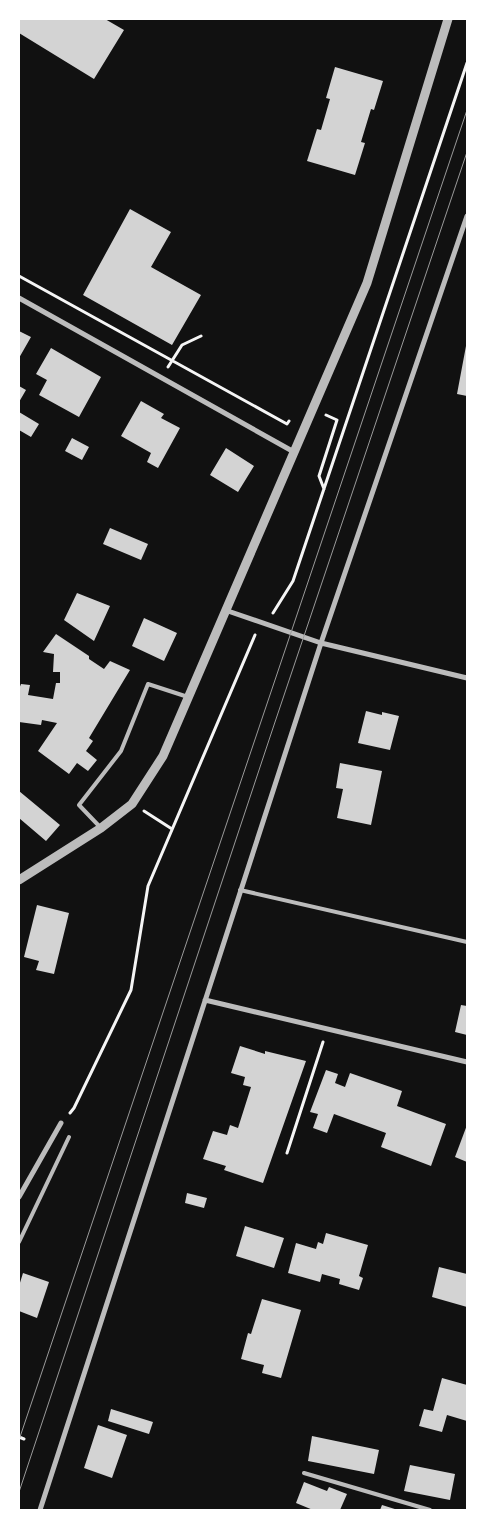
<svg xmlns="http://www.w3.org/2000/svg" width="486" height="1529" font-family="Ubuntu,sans-serif">
  <style>
    .building { fill: #d3d3d3 }
    .lines { fill: none; stroke-linecap: round; stroke-linejoin: round }
    .path { stroke: #f5f5f5; stroke-width: 3 }
    .service { stroke: #bcbcbc; stroke-width: 4 }
    .minor { stroke: #bcbcbc; stroke-width: 5 }
    .tertiary { stroke: #bcbcbc; stroke-width: 9 }
    .tram { stroke: #9a9a9a; stroke-width: 1 }
  </style>
  <rect width="100%" height="100%" fill="#111"/>
  <!-- building -->
  <path class="building" d="M19,19H105L124,30L94,79L19,33Z
    M335,67L383,81L374,110L371,109L361,142L365,143L355,175L307,161L317,129L321,130L330,99L326,98Z
    M130,209L171,232L151,267L201,295L172,345L83,295Z
    M19,331L31,337L19,358Z
    M466,346H467V396L457,394Z
    M51,348L101,377L79,417L39,395L47,380L36,374Z
    M19,386L26,390L19,402Z
    M141,401L164,414L161,418L180,428L158,468L147,462L151,453L121,436Z
    M19,412L39,424L31,437L19,430Z
    M72,438L89,447L82,460L65,451Z
    M226,448L254,466L238,492L210,475Z
    M110,528L148,544L141,560L103,544Z
    M77,593L110,606L94,641L64,620Z
    M144,618L177,633L164,661L132,646Z
    M56,634L89,656V659L104,669L110,661L130,670L89,738L93,741L86,751L97,760L88,771L77,763L69,774L38,751L57,723L42,720L41,725L19,722V689L21,684L30,685L28,695L53,699L56,683H60V672H53L54,654L43,652Z
    M366,711L382,715V712L399,716L390,750L358,743Z
    M340,763L382,771L371,825L337,818L343,789L336,788Z
    M19,791L60,825L46,841L19,818Z
    M37,905L69,913L54,974L36,970L39,961L24,957Z
    M461,1005L467,1006V1035L455,1032Z
    M240,1046L265,1054V1051L306,1061L263,1183L224,1170L226,1166L203,1159L213,1131L227,1135L230,1125L238,1128L251,1087L243,1085L245,1077L231,1073Z
    M326,1070L338,1074L335,1083L345,1087L350,1073L402,1091L397,1106L446,1124L431,1166L381,1147L386,1133L334,1114L327,1133L313,1128L318,1114L310,1112Z
    M467,1125V1162L455,1157Z
    M187,1193L207,1198L204,1208L185,1203Z
    M245,1226L284,1238L274,1268L236,1256Z
    M326,1233L368,1245L359,1276L363,1278L359,1290L339,1284L340,1279L322,1274L320,1282L288,1273L296,1243L316,1249L318,1242L323,1244Z
    M439,1267L467,1274V1307L432,1297Z
    M23,1273L49,1282L37,1318L19,1311V1286Z
    M262,1299L301,1310L281,1378L262,1373L264,1365L241,1359L248,1333L251,1334Z
    M442,1378L467,1385V1421L447,1415L442,1432L419,1426L424,1409L433,1411Z
    M111,1409L153,1422L149,1434L108,1421Z
    M98,1425L127,1435L112,1478L84,1468Z
    M312,1436L379,1450L374,1474L308,1461Z
    M410,1465L455,1474L450,1500L404,1491Z
    M304,1482L327,1491L329,1487L347,1494L340,1510H313L296,1503Z
    M382,1505L398,1510H380Z"/>
  <g class="lines">
    <!-- path -->
    <path class="path" d="M19,276L287,424L289,421
      M168,367L182,345L201,336
      M324,489L319,476L337,420L326,415
      M273,613L293,581L467,63
      M144,811L172,829
      M70,1113L74,1108L131,990L148,886L255,635
      M287,1153L323,1042
      M19,1437L24,1439"/>
    <!-- service -->
    <path class="service" d="M100,827L79,805L121,751L148,684L188,697
      M240,890L467,942
      M19,1242L69,1137
      M304,1473L430,1510"/>
    <!-- minor -->
    <path class="minor" d="M19,298L294,452
      M225,610L321,643L467,678
      M205,1000L467,1062
      M19,1197L61,1123
      M40,1510L321,643L467,216"/>
    <!-- tertiary -->
    <path class="tertiary" d="M19,880L101,828L132,804L163,756L367,283L448,19"/>
    <!-- tram -->
    <path class="tram" d="M19,1440L467,110
      M19,1492L274,725L467,152"/>
  </g>
  <!-- border -->
  <rect width="486" height="1529" fill="none" stroke="#ffffff" stroke-width="40"/>
</svg>
